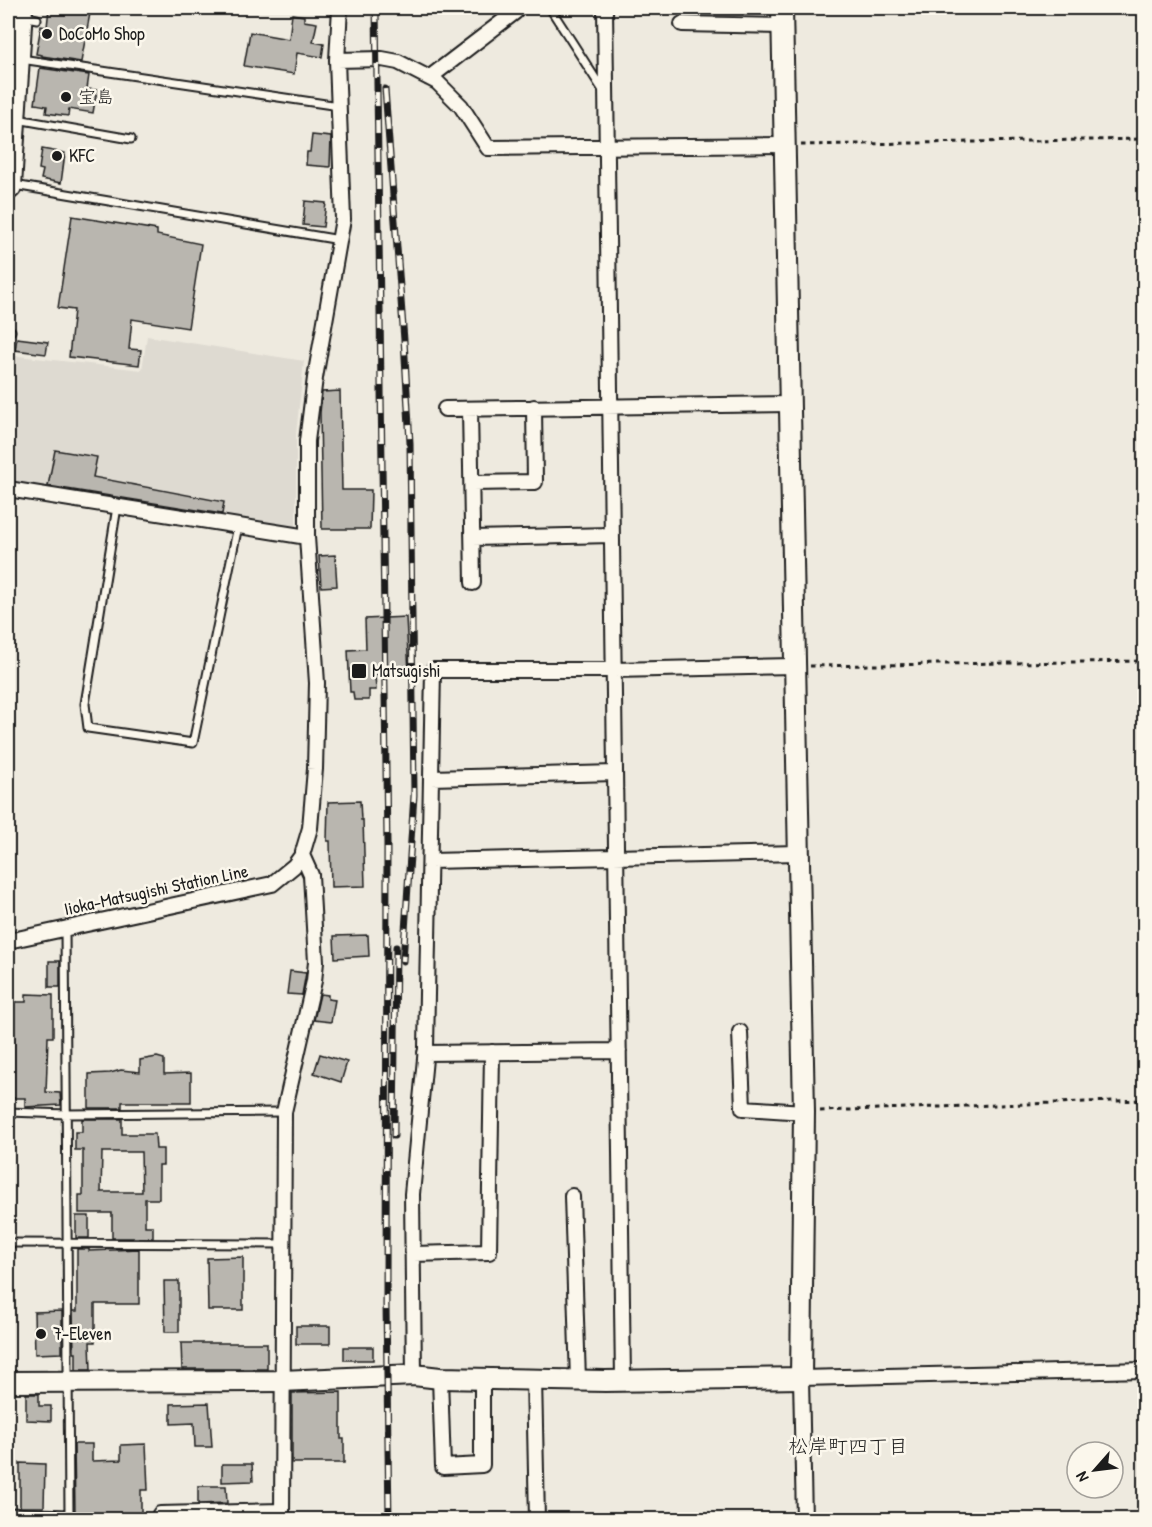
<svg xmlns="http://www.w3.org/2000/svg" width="1152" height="1527" font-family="'Patrick Hand','Klee One',sans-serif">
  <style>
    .built { fill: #dedad1 }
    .building { fill: #b9b6af; stroke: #1c1c1c; stroke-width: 1.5; fill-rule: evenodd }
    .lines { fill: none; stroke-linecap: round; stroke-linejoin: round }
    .lane-casing { stroke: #1c1c1c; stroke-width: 11 }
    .street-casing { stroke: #1c1c1c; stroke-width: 18 }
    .secondary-casing { stroke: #1c1c1c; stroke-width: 24 }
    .highway-casing { stroke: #1c1c1c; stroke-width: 30 }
    .path { stroke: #1c1c1c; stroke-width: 3; stroke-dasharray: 4.5 4.5; stroke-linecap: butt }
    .lane { stroke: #fbf7ec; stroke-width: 7 }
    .street { stroke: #fbf7ec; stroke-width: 14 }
    .secondary { stroke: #fbf7ec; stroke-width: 20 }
    .highway { stroke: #fbf7ec; stroke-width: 26 }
    .rail-casing { stroke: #1c1c1c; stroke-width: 7 }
    .rail { stroke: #fbf7ec; stroke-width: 4.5; stroke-dasharray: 14; stroke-linecap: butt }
    .poi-dot { fill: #1c1c1c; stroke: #fbf7ec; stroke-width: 2 }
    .labels { text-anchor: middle; stroke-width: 5; stroke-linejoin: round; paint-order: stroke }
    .poi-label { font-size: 18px; fill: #1c1c1c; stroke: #fbf7ec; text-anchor: start }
    .street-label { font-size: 18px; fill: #1c1c1c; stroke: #fbf7ec }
    .neighbourhood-label { font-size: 20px; fill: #1c1c1c; stroke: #fbf7ec }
  </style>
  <rect width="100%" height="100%" fill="#eeeadf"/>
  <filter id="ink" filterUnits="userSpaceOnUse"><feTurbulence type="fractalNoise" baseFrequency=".0167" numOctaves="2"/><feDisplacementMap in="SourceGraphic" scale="12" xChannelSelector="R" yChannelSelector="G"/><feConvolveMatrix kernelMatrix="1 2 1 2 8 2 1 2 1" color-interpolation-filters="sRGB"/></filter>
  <g filter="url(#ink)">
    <!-- built -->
    <path class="built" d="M147,336L304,361L296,434V531L8,482L9,355L142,370Z"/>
    <!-- building -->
    <path class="building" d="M49,8H91L81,62L42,56V55L36,54L41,26L47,27Z
      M292,14L304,16V21L317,23L313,42L324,44L322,57L297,53L294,74L244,66L250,32L289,39Z
      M40,68L89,75L87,89L97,90L93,113L69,109L68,116L46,113L47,106L35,104Z
      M312,135L331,137L330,167L306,165L307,152H310Z
      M42,149L65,153L61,183L41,179L43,170L39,169Z
      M305,201L326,203L323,227L303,225Z
      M72,216L157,230V235L201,244L188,328L132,319L129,349L141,350L139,365L69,357L74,310L58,308Z
      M17,338L48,342L46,354L15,350Z
      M340,391L342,490H371L370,529H322L320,413L322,392Z
      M55,450L97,457L93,477L224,502L222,514L48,486Z
      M335,555L337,586L321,587L319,556Z
      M406,617L409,673L375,675L376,690H369V700H354L353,692H350L348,650L366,649L365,619Z
      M360,801L361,820H363L365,886L331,887L330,841H327L328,802Z
      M368,935L369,956L335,958L334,936Z
      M49,961H60V987H49Z
      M290,971L306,973L302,995L287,994Z
      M26,994L53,995V1037H48L46,1092L60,1093L61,1105L25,1107V1098H8V1019H10V1015H13L14,1002H26Z
      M320,994L328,995V999L335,1000L331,1022L314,1020Z
      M320,1054L347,1062L341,1082L314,1073Z
      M157,1057L164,1059V1074L191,1073V1102H122V1108H89V1074L110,1073L121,1070L140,1072V1060Z
      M82,1119H122V1134H155L156,1149H163V1165H159V1199H145V1226H153V1238H112V1213H79V1195H83V1150H75V1132H82ZM102,1152H141L142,1192H101Z
      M76,1216H89V1238H76Z
      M77,1249H89V1251L139,1249V1304H95V1342H90L91,1370H76V1353H74L73,1311H77Z
      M243,1257V1310H208L207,1258Z
      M164,1281H179V1332H165Z
      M62,1311V1353L35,1354L34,1312Z
      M296,1326H330V1344H296Z
      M181,1343H267V1369H182Z
      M344,1347H373V1360H344Z
      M341,1392V1439H344V1463H292V1393Z
      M26,1394H39V1406H51V1421L26,1420Z
      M209,1403L212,1447H195L194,1423L171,1424V1404Z
      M74,1444H92V1461L121,1460V1445L146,1444L148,1490H141V1517L104,1516V1520H82V1514H75Z
      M20,1463L45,1464L44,1507H20Z
      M222,1464H252L253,1481L222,1482Z
      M198,1486H226L227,1503L198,1504Z"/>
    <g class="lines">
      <!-- lane casing -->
      <g class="lane-casing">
        <path id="lane" d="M550,8L604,92
          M22,16L37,19
          M21,59L339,106
          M17,119L131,139
          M14,185L340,240
          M8,331H11
          M117,507L85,704L88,728L193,743L238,526
          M8,1112L67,1114L284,1112
          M8,1243L283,1244
          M8,1512L69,1514L65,928"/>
      </g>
      <!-- street casing -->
      <g class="street-casing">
        <path id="street" d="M605,8L623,1380
          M682,24L783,26
          M337,60L382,59L398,62L437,82L461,106L488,148L785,145
          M429,78L515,12
          M445,409L789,404
          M470,409L473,583
          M472,483L535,482L534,407
          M8,489L307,537
          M473,538L612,535
          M431,778L615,773
          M430,861L798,853
          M8,941L272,884L294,866L302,855L310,828L315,769L317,683L307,537V441L315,378L343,219L337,60L340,8
          M740,1032L743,1108L804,1112
          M425,1053L619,1051
          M572,1196L578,1380
          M413,1254L489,1252L492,1052
          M414,1375L412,1194L426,1048L433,670H614L794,666
          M440,1378L443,1467L482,1465V1378
          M534,1378L537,1520
          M160,1520V1514L282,1511
          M282,1520L284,1112L314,981L316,962L311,875L302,855
          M804,1520L801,1378L1144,1370"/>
      </g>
      <!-- secondary casing -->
      <g class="secondary-casing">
        <path id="secondary" d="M8,1382L282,1381L414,1375L440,1378L605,1381L801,1378L804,1112L782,8"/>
      </g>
      <!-- highway casing -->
      <g class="highway-casing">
        <path id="highway" d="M8,186L19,8"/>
      </g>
      <!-- path -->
      <path class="path" d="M801,145L1144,139
        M810,666L1144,661
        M820,1111L1144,1100"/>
      <!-- lane -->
      <use href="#lane" class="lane"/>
      <!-- street -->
      <use href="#street" class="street"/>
      <!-- secondary -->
      <use href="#secondary" class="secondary"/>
      <!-- highway -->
      <use href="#highway" class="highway"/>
      <!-- rail casing -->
      <g class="rail-casing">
        <path id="rail" d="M376,8L387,845L386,1304L389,1520
          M385,89L404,340L410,443L414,795L403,961
          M394,1136L396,947"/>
      </g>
      <!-- rail -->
      <use href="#rail" class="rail"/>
    </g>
  </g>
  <!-- markers -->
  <g class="poi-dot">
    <circle cx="47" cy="34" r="6"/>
    <circle cx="66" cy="97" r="6"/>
    <circle cx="57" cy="156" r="6"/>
    <rect x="351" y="663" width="16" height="16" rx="3"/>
    <circle cx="41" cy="1334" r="6"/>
  </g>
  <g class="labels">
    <!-- poi labels -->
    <g class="poi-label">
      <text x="59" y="40">DoCoMo Shop</text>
      <text x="78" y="103">宝島</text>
      <text x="69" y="162">KFC</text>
      <text x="372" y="677">Matsugishi</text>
      <text x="53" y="1340">7-Eleven</text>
    </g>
    <!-- street labels -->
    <g class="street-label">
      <text transform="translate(156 890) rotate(-12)" y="6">Iioka-Matsugishi Station Line</text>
    </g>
    <!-- neighbourhood labels -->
    <g class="neighbourhood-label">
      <text x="848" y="1453">松岸町四丁目</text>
    </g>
  </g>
  <!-- margin -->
  <rect width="1152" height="1527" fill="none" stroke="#fbf7ec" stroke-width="30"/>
  <rect x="15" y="15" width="1122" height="1497" fill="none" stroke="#1c1c1c" stroke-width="2" filter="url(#ink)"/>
  <!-- north arrow -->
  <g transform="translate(1095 1470) rotate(242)"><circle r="28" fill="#fbf7ec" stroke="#a29f99" stroke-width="1.5"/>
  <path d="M0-4.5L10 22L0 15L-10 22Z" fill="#1c1c1c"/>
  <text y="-9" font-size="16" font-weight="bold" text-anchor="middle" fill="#1c1c1c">N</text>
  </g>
</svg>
